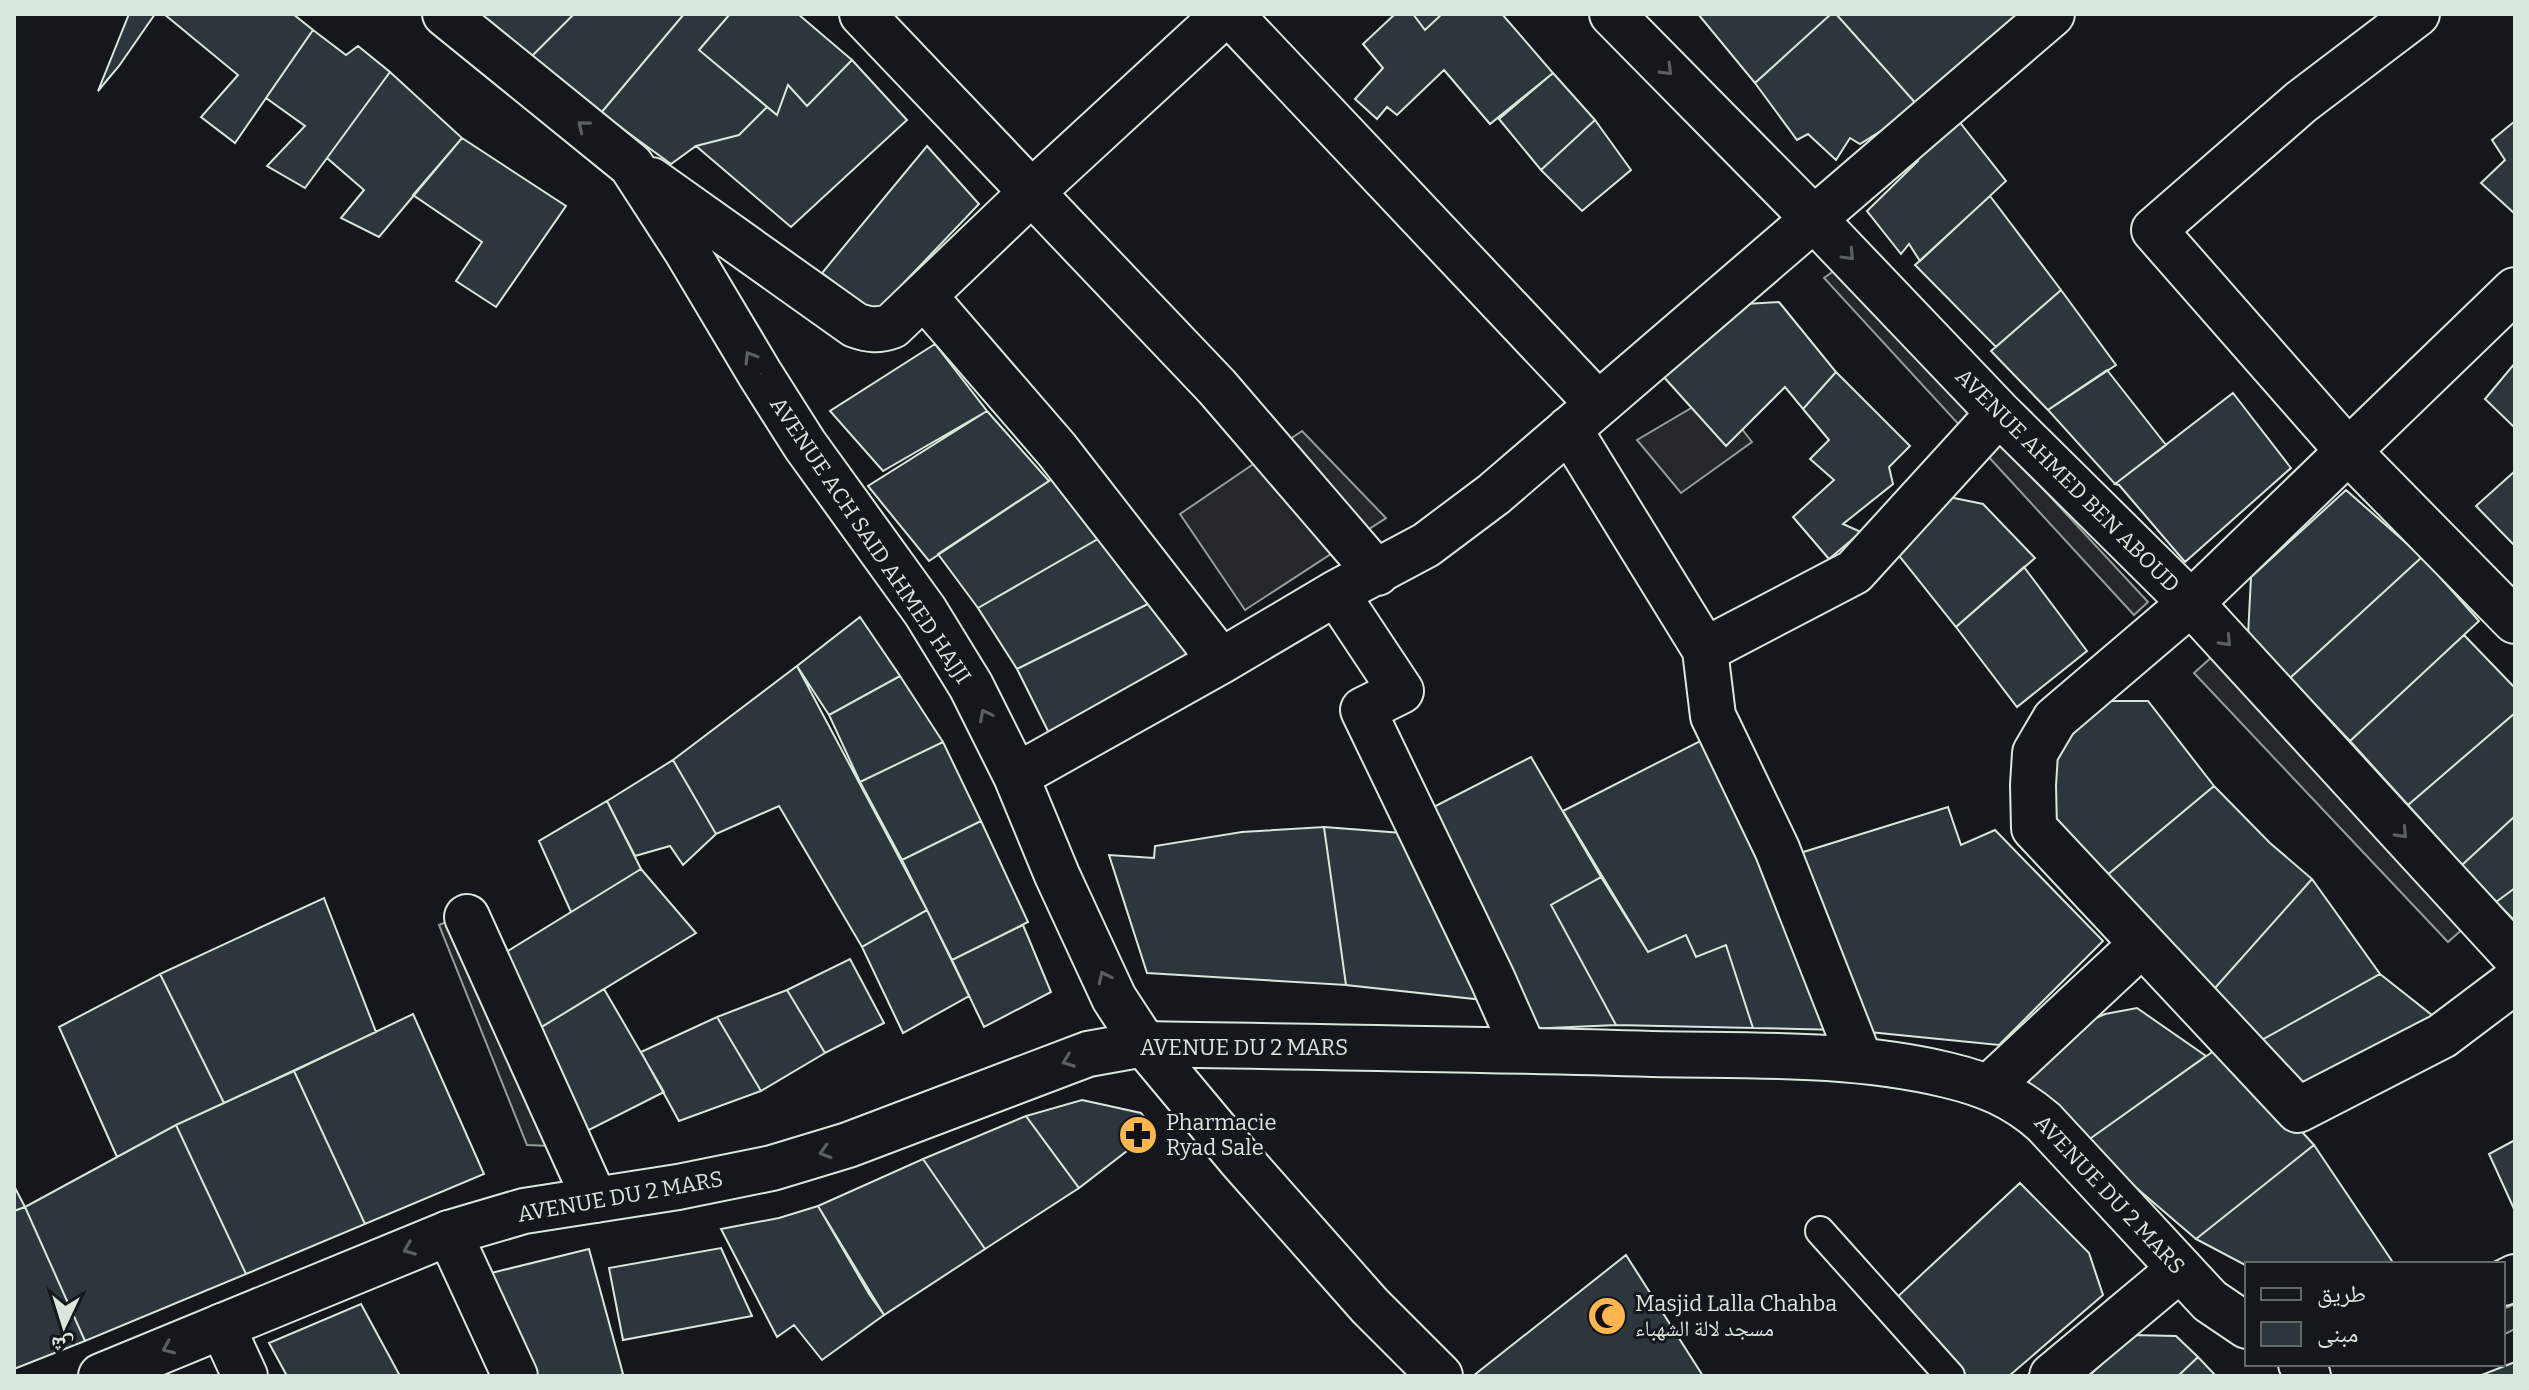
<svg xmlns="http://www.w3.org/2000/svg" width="2529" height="1390" font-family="Bitter,'Noto Naskh Arabic',serif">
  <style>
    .parking { fill: #24282b; stroke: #939e99; stroke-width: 2 }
    .building { fill: #2c363c; stroke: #d8e6dc; stroke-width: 2 }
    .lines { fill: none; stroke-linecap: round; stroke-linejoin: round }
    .lane-casing { stroke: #d8e6dc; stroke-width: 32 }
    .street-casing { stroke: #d8e6dc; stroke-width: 48 }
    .secondary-casing { stroke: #d8e6dc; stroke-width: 48 }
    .lane { stroke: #14181c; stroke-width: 28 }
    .street { stroke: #14181c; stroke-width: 44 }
    .secondary { stroke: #14181c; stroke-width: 44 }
    .oneway { stroke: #59605f }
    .labels { text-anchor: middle; stroke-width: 6; stroke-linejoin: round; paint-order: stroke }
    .street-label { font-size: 22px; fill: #d8e6dc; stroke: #14181c }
    .poi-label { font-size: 22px; fill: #d8e6dc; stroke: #14181c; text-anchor: start }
  </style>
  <rect width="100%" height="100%" fill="#14181c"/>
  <!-- parking -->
  <path class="parking" d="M1838,268L2148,602L2134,615L1824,278Z
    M1715,394L1752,442L1681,493L1637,440Z
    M1302,431L1386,518L1245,610L1180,514Z
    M2213,656L2466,926L2448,942L2194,673Z
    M455,918L550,1146L527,1145L439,925Z
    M2515,1304V1329L2503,1335V1309Z"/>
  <!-- building -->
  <path class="building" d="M129,14H155L119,66L98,91Z
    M164,14H293L313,30L235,143L201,117L238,75Z
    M480,14H574L531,57L479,17Z
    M574,14H684L601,113L531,57Z
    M684,14H730L699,50L767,107L739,135L696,146L671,164L601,113Z
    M730,14H798L852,60L807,106L788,85L777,115L699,50Z
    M1395,14H1413L1425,30L1442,14H1502L1553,73L1490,124L1444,70L1397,115L1387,107L1377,119L1355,99L1383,68L1363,44Z
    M1413,14H1442L1425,30Z
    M1698,14H1831L1755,83Z
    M1831,14H1836L1919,107L1860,144L1850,138L1836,160L1808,134L1797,140L1755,83Z
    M1836,14H2023L1919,107Z
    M313,30L346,55L358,46L390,72L305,188L267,166L305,126L266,98Z
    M852,60L907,120L791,227L696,146L739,135L767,107L777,115L788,85L807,106Z
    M390,72L462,138L379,237L341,218L364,190L327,158Z
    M1553,73L1595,120L1541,170L1499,119Z
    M1954,115L2006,181L1920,261L1909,244L1901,254L1867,211L1918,161L1908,151Z
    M1595,120L1631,170L1582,211L1541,170Z
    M2515,121V214L2481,183L2505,160L2492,140Z
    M462,138L566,206L496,307L456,281L482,242L413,195Z
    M927,146L979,204L875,313L822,273Z
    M1990,196L2061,290L1996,347L1915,265Z
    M2061,290L2116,365L2048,410L1991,351Z
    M1779,302L1836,372L1803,409L1785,387L1726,446L1662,375L1745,304Z
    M935,344L987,411L883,471L830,411Z
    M2515,363V428L2485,399Z
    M2107,370L2166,445L2115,484L2048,410Z
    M1836,372L1910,446L1889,467L1893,484L1843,524L1861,532L1829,559L1793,517L1834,480L1810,459L1829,440L1803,409Z
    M2233,393L2291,468L2185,562L2119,485L2115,484Z
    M987,411L1049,481L929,561L868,486Z
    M1070,467L1117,528L978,608L938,554Z
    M2515,471V546L2476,506Z
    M2346,490L2422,557L2290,678L2248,636L2251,577Z
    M1949,497L1983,504L2035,558L1956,627L1893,548Z
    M1117,528L1168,594L1017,669L978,608Z
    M2422,557L2479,621L2350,741L2290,678Z
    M2024,567L2087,651L2017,707L1956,627Z
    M1168,594L1211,649L1052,739L1017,669Z
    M860,617L900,676L829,715L797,666Z
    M2464,635L2515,688V713L2408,805L2350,741Z
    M797,666L927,910L862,947L779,806L716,834L673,760Z
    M900,676L943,742L860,782L829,715Z
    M2100,701H2148L2214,786L2100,881L2045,820L2046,765Z
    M2515,713V816L2462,865L2408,805Z
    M1712,735L1840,1030L1753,1028L1726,945L1696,957L1686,935L1648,952L1563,811Z
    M943,742L981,821L902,860L860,782Z
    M1531,757L1601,877L1551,905L1616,1025L1527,1029L1420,814Z
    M673,760L716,834L683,865L670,846L635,856L607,801Z
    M2214,786L2270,843L2312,879L2207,997L2100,881Z
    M607,801L641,869L571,912L539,841Z
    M1948,807L1961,845L1995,830L2103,941L1999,1045L1859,1031L1797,854Z
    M2515,816V888L2496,902L2462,865Z
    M981,821L1028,922L952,960L902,860Z
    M1324,827L1346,985L1147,973L1109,855L1154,858L1155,846L1242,832Z
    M1324,827L1415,834L1493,1001L1346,985Z
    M641,869L696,933L535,1031L498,957Z
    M1601,877L1648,952L1686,935L1696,957L1726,945L1753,1028L1616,1025L1551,905Z
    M2312,879L2380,974L2251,1046L2207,997Z
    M2515,888V921L2496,902Z
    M324,898L376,1032L224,1103L160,974Z
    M927,910L969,996L903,1033L862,947Z
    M1023,925L1051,992L984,1027L952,960Z
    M850,959L884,1023L825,1053L787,990Z
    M160,974L224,1103L176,1125L117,1157L59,1027Z
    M2380,974L2437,1019L2296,1094L2251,1046Z
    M604,989L664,1092L583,1133L535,1031Z
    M787,990L825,1053L761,1091L717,1017Z
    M2137,1008L2206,1056L2084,1143L2016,1080L2076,1027L2105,1014Z
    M413,1014L484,1174L365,1224L294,1071Z
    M717,1017L761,1091L679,1121L641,1052Z
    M2222,1045L2314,1145L2196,1239L2084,1143Z
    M294,1071L365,1224L246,1274L176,1125Z
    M1082,1100L1141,1113L1154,1130L1079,1188L1026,1116Z
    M1026,1116L1079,1188L985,1249L923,1159Z
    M176,1125L246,1274L85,1341L25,1207Z
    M2515,1140V1211L2489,1154Z
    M2314,1145L2394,1264L2247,1266L2196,1239Z
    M923,1159L985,1249L884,1315L818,1206Z
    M2020,1183L2089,1253L2103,1295L2009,1376H1961L1893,1301Z
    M14,1186L25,1207L14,1211Z
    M818,1206L869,1294L884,1315L822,1360L794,1325L777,1337L721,1229L779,1218Z
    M25,1207L85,1341L14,1369V1211Z
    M721,1248L752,1316L623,1340L609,1268Z
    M589,1249L623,1374L619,1376H528L483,1275Z
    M1626,1255L1703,1376H1473Z
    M361,1304L400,1376H287L269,1343Z
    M2132,1335L2176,1336L2198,1357L2178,1376H2089Z
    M2198,1357L2216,1376H2178Z
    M2515,1362V1376H2479Z"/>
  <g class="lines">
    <!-- lane casing -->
    <g class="lane-casing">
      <path id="lane" d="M1820,1231L1950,1376"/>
    </g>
    <!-- street casing -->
    <g class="street-casing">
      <path id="street" d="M445,14L631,165L686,250L760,374L805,445L925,611L971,686L1016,776L1057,875L1114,998L1144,1044L1240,1159L1370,1306L1440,1376
        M862,14L1217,387L1377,573
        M1230,14L1598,404
        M1612,14L1814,219L1999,413L2191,603L2515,956
        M2417,14L2301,102L2154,230L2348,451L2515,621
        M651,180L855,325C869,330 878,331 892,326L1032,192L1225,14
        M2515,290L2191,603L2055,719L2035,753L2033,785L2034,828L2298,1110L2442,1036L2515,981
        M924,296L1057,450L1221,661
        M1569,429L1705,650L1713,716L1777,849L1860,1060
        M1336,593L1401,691L1363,710L1492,978L1524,1050
        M1705,650L1854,572L1999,413
        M1016,776L1221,661L1336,593L1426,545L1494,494L2052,14
        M467,917L595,1200
        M1989,1087L2141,945
        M449,1233L515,1376
        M222,1326L245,1376
        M2301,1364L2308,1376
        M2052,1376L2180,1269"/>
    </g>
    <!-- secondary casing -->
    <g class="secondary-casing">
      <path id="secondary" d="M2503,1283L2515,1277
        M101,1376L449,1233L524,1211L678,1187L772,1168L848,1145L1088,1054L1144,1044C1313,1047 1483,1049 1652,1054C1750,1056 1851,1052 1947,1075C1985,1084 2014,1096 2044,1122L2210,1301L2247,1326"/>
    </g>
    <!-- lane -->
    <use href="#lane" class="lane"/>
    <!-- street -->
    <use href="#street" class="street"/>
    <!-- secondary -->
    <use href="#secondary" class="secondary"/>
  </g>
  <!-- one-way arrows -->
  <defs><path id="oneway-chevron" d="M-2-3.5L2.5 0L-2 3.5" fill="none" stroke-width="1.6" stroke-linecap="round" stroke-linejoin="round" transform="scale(2)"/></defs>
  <g class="oneway">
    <use href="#oneway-chevron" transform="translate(1667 70) rotate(45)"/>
    <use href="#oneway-chevron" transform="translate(583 126) rotate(-141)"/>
    <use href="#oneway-chevron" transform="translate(1849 255) rotate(46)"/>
    <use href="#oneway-chevron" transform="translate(750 357) rotate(-121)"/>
    <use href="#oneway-chevron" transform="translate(2226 641) rotate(47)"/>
    <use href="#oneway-chevron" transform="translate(985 715) rotate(-117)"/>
    <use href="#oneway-chevron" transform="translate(2402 833) rotate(47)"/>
    <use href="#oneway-chevron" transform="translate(1104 977) rotate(-115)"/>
    <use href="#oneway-chevron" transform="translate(1068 1061) rotate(159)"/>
    <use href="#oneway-chevron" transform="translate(825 1152) rotate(163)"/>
    <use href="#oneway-chevron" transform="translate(409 1249) rotate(158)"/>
    <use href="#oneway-chevron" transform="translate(168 1348) rotate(157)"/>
  </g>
  <!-- icons -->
  <defs>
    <g id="pharmacy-disc" transform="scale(2)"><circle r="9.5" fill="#ffb74d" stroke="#14181c"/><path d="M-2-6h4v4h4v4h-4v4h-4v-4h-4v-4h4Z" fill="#111"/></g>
    <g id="mosque-disc" transform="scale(2)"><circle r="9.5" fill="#ffb74d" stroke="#14181c"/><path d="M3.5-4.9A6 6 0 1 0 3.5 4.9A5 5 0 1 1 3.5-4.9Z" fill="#111"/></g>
  </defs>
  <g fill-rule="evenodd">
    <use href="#pharmacy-disc" x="1138" y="1135"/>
    <use href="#mosque-disc" x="1607" y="1316"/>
  </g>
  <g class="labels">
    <!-- street labels -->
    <g class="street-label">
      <text transform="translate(2068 480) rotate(45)" y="8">AVENUE AHMED BEN ABOUD</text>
      <text transform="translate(871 540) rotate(56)" y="8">AVENUE ACH SAID AHMED HAJJI</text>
      <text x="1244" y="1055">AVENUE DU 2 MARS</text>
      <text transform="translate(2110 1194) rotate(47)" y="8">AVENUE DU 2 MARS</text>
      <text transform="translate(620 1196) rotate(-10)" y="8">AVENUE DU 2 MARS</text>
    </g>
    <!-- poi labels -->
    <g class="poi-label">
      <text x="1166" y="1130">Pharmacie<tspan x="1166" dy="25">Ryad Sale</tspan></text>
      <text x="1635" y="1311">Masjid Lalla Chahba<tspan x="1635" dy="25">مسجد لالة الشهباء</tspan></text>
    </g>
  </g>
  <!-- border -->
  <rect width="2529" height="1390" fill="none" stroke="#d8e6dc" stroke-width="32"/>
  <!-- legend -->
  <rect x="2245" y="1262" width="260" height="104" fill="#14181c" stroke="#626a69" stroke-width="2"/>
  <rect x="2261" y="1288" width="40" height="12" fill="#14181c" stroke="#626a69" stroke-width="2"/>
  <text x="2317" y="1302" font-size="24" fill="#d8e6dc">طريق</text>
  <rect x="2261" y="1322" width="40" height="24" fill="#2c363c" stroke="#626a69" stroke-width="2"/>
  <text x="2317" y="1342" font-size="24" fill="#d8e6dc">مبنى</text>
  <!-- north arrow -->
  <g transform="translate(64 1326) rotate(184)" stroke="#14181c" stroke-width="6" paint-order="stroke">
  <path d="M0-6L14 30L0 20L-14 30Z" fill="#d8e6dc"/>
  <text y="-12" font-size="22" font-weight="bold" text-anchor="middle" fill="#d8e6dc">ش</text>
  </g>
</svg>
